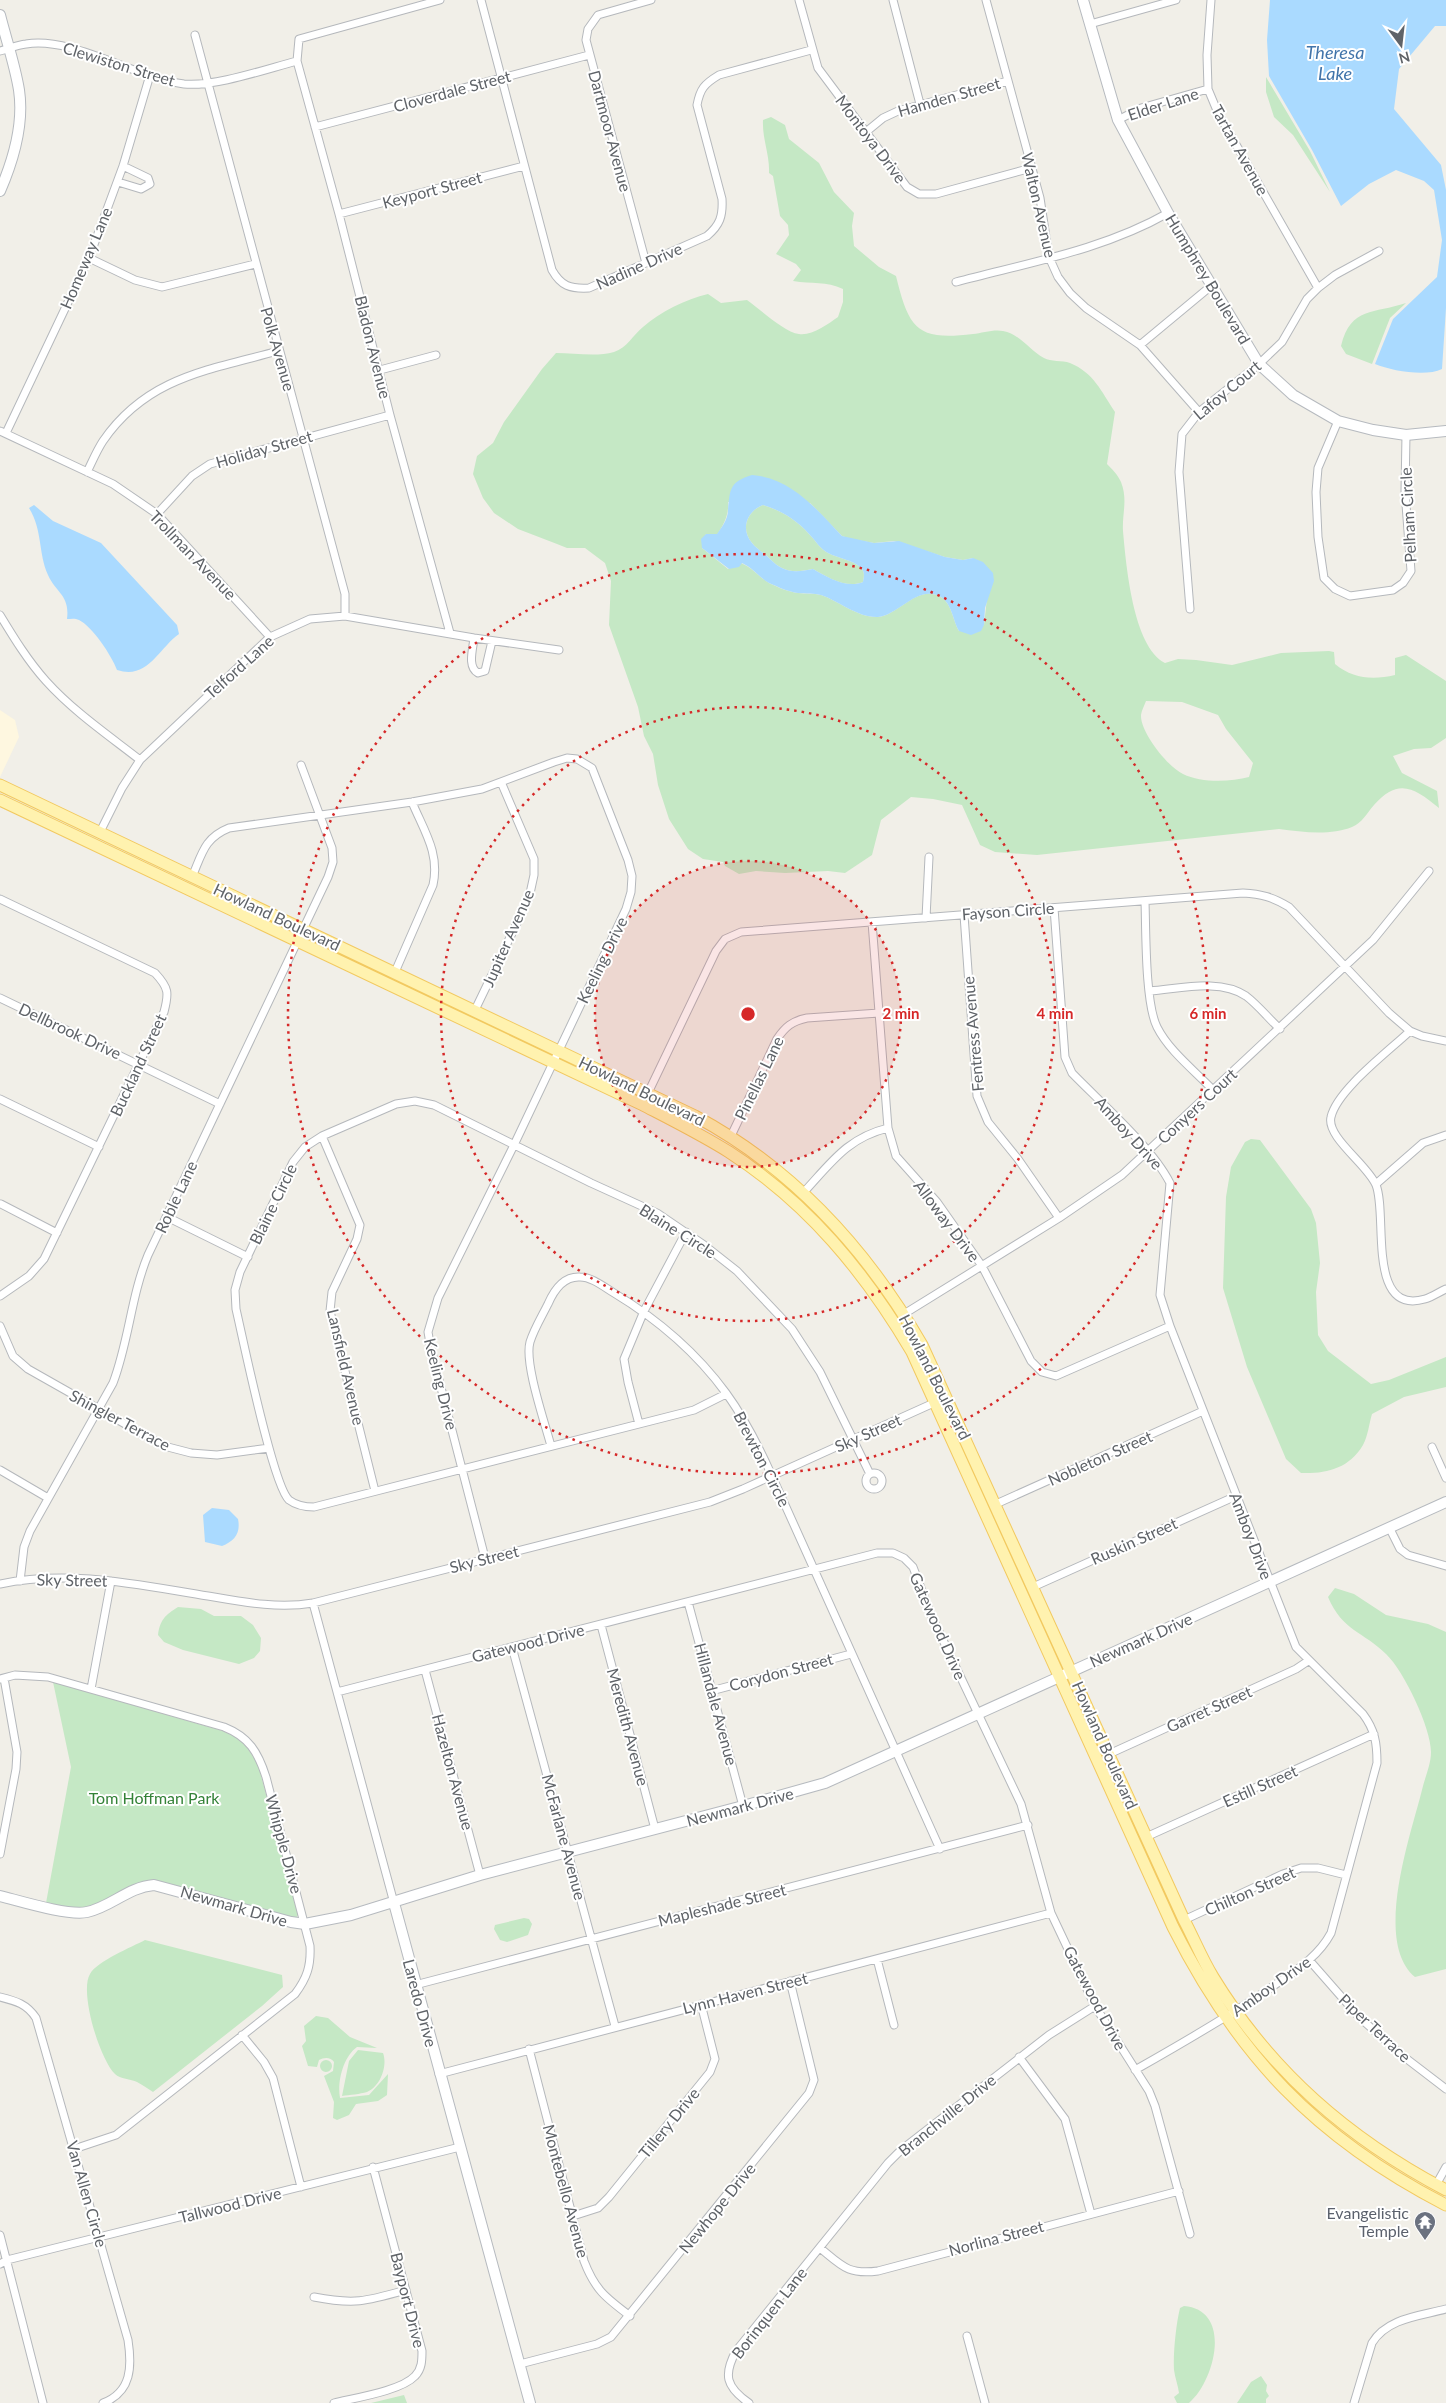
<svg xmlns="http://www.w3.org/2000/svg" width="1446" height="2403" font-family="Lato,sans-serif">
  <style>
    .commercial { fill: #fef7e0 }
    .green { fill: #c5e8c5; fill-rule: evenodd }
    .water { fill: #aadaff; fill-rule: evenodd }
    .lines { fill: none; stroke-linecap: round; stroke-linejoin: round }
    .street-casing { stroke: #b5b8bc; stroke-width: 9 }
    .secondary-casing { stroke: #b6babf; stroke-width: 12 }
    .primary-casing { stroke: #f2c960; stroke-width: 13 }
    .street { stroke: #fff; stroke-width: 7 }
    .secondary { stroke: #fff; stroke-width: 10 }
    .primary { stroke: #fff2af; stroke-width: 11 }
    .ring { fill: none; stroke: #d62828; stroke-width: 2.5; stroke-dasharray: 2.5 5 }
    .labels { text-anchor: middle; stroke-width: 4; stroke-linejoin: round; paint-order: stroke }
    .street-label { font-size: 16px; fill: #5f6368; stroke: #fff }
    .park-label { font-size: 16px; fill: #348238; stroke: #fff }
    .worship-label { font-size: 16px; fill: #5b616d; stroke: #fff; text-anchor: end }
    .water-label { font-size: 18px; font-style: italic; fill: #4174aa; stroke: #fff }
    .centre { fill: #d62828; stroke: #fff; stroke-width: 2.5 }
    .ring-label { font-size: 15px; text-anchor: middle; font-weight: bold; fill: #d62828; stroke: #fff; stroke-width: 4; stroke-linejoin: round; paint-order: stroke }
  </style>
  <rect width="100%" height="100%" fill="#f1efe8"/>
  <!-- commercial -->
  <path class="commercial" d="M0,710L15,720L19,737L0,777Z"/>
  <!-- green -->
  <path class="green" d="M1266,72V77L1310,151L1330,192L1293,135L1274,117L1266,92Z
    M771,117L785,125L789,139L819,163L834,192L854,213L852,226L854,246L879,267L896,276C909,329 917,341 973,334C982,333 994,329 1003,331C1020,334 1029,350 1044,358C1051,362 1062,360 1070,363C1094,373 1101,391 1115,412L1107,464C1112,469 1118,475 1121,482C1128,500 1122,513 1123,531C1126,564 1133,647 1165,663L1178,659L1196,660L1232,665L1281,653L1329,651L1334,652L1335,664C1353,679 1373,680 1395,675V658L1406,655L1446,681V738L1431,748L1414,749L1393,756L1402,773L1437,791L1439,808C1415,788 1398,777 1374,805C1367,813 1362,823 1352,827C1330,836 1302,832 1279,829L1037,855L995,852L980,845L962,805L933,799L911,797L881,820L872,855L845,873L828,871L785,873L756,871L739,874L725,866L723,862L703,859L688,849L669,819L658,785L653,754L644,736L638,707L609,625L611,581L605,563L585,548H567L557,544L518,529L494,513L483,498L473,474L477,456L493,443L504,422L542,369L556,353C574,353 597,357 614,352C627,348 633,335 643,327C660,312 686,299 708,294L721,303L747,300C760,309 784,332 799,334C812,336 828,324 838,317L843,302V289C826,281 812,284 793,281L801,270L796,264L776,254L789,235L788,225L780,216L773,176L769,173C770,155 762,139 763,120ZM728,502L810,503L842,536L851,539L874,543L894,541L945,557L963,560L973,558L987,598L984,625L959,631C953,621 952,604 941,597C916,584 900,615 878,617C858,618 839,601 821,595C813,593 806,594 798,593C789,592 777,587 769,583C759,577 753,568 741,563L728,569L702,548L706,534L717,535C724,524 729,515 728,502ZM1146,701L1182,702L1218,715L1226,729L1253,763L1249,777C1230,782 1201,783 1183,774C1168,767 1141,733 1141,716C1141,712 1144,706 1146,701Z
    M1406,303L1390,318L1372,364L1346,354L1341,346C1351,306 1374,314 1406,303Z
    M763,505C780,510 797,520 809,534C816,541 820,549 828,553C839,559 852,559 861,568C865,572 864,576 863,582C846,589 827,577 813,569C802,571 792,573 782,568C777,566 771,560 767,556C762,552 756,548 752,543C740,529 747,511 763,505Z
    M1251,1139L1260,1140L1311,1209L1316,1223L1320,1263L1316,1292L1318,1335L1328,1351L1371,1384L1389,1380L1446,1357V1387L1404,1397L1372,1414C1369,1424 1368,1436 1363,1445C1349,1469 1325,1474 1301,1473L1286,1459L1247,1367L1223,1288L1226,1197L1231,1167L1245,1142Z
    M1335,1588L1354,1594L1386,1615L1428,1624L1446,1632V1969L1415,1977C1372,1941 1412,1832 1423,1786C1426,1775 1431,1763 1431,1752C1431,1728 1404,1671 1386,1654C1363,1631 1343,1632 1328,1597Z
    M178,1607L201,1609L214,1616H241L253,1625L261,1638L260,1651L254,1658L239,1664L183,1650L164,1642L158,1635C160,1620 165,1615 178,1607Z
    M53,1682L223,1731L242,1740L258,1764L298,1915L296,1918L138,1883L88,1909L67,1908L46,1903L71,1767Z
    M524,1918L529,1919L532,1924L528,1935L507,1942L500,1940L494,1929L495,1925Z
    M145,1940L282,1975L283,1987L262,2006L153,2092C148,2089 143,2085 137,2082C131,2079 120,2079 115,2074C100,2060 79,1992 90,1974C97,1961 132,1947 145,1940Z
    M316,2016L328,2018L350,2037L377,2048L357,2047C343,2057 337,2082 340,2098L369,2095L388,2074L387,2095L378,2101L356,2104L349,2115L337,2120L333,2118L334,2102L324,2076L333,2071L334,2062C331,2057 324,2057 319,2060L317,2067L308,2066L302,2046L306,2041L304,2026Z
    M358,2050L383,2053C388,2066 380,2087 367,2092C360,2094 350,2095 342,2096L349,2061Z
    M320 2066a6 6 0 1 1 12 0a6 6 0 1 1-12 0Z
    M1184,2306C1233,2310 1215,2381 1189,2403H1177L1174,2397L1179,2393C1178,2385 1175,2378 1174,2370C1173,2354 1176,2324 1180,2308Z
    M1261,2376L1267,2385L1266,2391L1269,2396L1266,2399V2403H1237L1251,2382Z
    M404,2395L407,2403H371Z"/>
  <!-- water -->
  <path class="water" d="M1270,0H1446V26H1435L1399,69L1394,109L1441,165L1446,190V308L1442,369C1426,377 1392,371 1375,364L1393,319L1437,277L1442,240L1434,190L1424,181L1396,170L1369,184L1341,206L1312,150L1269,76L1267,40Z
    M752,475C792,478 816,509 842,536L874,543L899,541L945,557L963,560L973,558L983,562L993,573L994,581L985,608L984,625L981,631L971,635L959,631C953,621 952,604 941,597C917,584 900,615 878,617C858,618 839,601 821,595C814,593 806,594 798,593C789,592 778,587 769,583C759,577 753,568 742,563L739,567L729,569L702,548L701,539L706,534H717C722,527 728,519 728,510C730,488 730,482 752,475ZM763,505C780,510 797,520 809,534C816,541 820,549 828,553C839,559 852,559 861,568C865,572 864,576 863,582C847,589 827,577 813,569C802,571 792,573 782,568C777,566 771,560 767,556C762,552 756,548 752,543C740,529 747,511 763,505Z
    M34,505L53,521L101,543L177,625L179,634C158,649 148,680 117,670C112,656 92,626 79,620C75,618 71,619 67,619C70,595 56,593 48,575C38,553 43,531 29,508Z
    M212,1508L229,1510L238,1519C241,1534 234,1541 222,1546L205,1542L203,1515Z"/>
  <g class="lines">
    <!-- street casing -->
    <g class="street-casing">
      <path id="street" d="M440,0L299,39L297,61L339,214L390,415L450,633
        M481,0L552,270C561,286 570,289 589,288L707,236C720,225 723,216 722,199L697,105C700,89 704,84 719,75L811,50
        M799,0L818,68L907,187L919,194H936L1031,168
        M893,0L920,104
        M986,0L1040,198L1049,257L1058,277L1070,293L1086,308L1140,345L1199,412
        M1211,0L1207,55L1208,89L1218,113L1318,288
        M1090,24L1176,0
        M195,35L345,594V616
        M0,51C8,49 17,45 26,44C72,36 136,78 184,84C215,87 266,69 297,61
        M1118,120L1141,108L1208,89
        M315,127L589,55
        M866,132L883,118L898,111L1008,81
        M118,182L141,189L150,184L148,178L123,166
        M339,214L524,166
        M89,258L135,280L162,287L255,264
        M646,263L586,40L588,29L598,15L651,0
        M956,282C1027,263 1103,250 1168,213
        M1140,345L1211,286
        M380,370L436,355
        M1338,421L1318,468L1316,492L1318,537L1324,578L1335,589L1350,596L1393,590L1403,583L1411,571L1405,491L1406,435
        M0,431L113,484L157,514L270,637
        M6,433L89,258L123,166L150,75
        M87,472C92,462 97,450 103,441C147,377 209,370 278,351
        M157,514L192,476L210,464L390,415
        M1190,609L1179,472L1182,434L1199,412L1259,364L1282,342L1307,299L1318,288L1335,275L1379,251
        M0,615C14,638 28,661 46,681C73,711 108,735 140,760
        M474,638C473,649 467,667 478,673L485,671L492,641
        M100,832L122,788L140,760L270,637L310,619L345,616L474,638L559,650
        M192,877C202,854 204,838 229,828L412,802L482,789L554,762L567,758L577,759L592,768L628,860L632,876L631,892L626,909L514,1145L438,1298L428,1332L431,1349L485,1558
        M0,899L155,973C169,988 169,993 164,1012L44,1259L29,1276L0,1296
        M1145,901C1146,930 1145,1003 1157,1027C1169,1051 1195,1071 1213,1090
        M1054,908L1065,1057L1072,1073C1102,1104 1151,1146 1170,1183L1160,1295L1170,1326L1296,1647L1363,1714C1375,1730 1377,1743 1377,1763L1331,1933C1317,1959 1293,1972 1269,1989C1226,2018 1181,2044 1135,2070
        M964,915L977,1096L988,1122L1018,1159L1059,1218
        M926,918L929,857
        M872,922L888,1128L896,1156L937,1202L982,1266L1031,1361L1042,1372L1056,1376L1170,1326
        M395,972L433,885C440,853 424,831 412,802
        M1150,991C1179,989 1220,978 1246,996C1258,1005 1269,1019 1280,1029
        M0,998L220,1104
        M475,1010L529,898L534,875V859L501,782
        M1410,1031C1389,1051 1337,1090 1331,1117C1326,1137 1368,1165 1376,1185C1388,1214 1366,1316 1425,1299C1432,1297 1439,1292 1446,1289
        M648,1093L716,951L725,939L741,932L1243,893C1261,894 1273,897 1289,907L1389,1013L1410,1031L1422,1036L1446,1041
        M0,1099L99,1147
        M322,1136L360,1225L357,1239L332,1292L330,1311L375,1491
        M731,1136L777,1039C785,1027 792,1021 807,1018L879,1013
        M1376,1184L1423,1143L1446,1135
        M803,1193C831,1163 847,1138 888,1128
        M1,1204L57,1233
        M167,1217L248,1257
        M904,1314L1059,1218L1122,1175L1373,940L1429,871
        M0,1326L13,1356L28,1369L164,1446L191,1453L217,1455L269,1448
        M726,1394L694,1410L314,1507C305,1507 297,1506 289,1500C273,1486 243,1339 236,1309L235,1290L240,1272L293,1162L305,1147L322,1136L396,1104L415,1101L434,1105L591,1183L657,1213L704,1245L737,1271L792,1329L820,1372L870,1474
        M639,1424L628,1382L624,1359L644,1311L686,1232
        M551,1446C545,1423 524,1363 530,1342C534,1329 542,1316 548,1304C554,1290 563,1276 580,1277C592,1277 604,1287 614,1293C657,1319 696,1352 726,1393C745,1419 759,1447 772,1476L940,1849
        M1432,1447L1446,1478
        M0,1470L48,1498
        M866 1481a8 8 0 1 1 16 0a8 8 0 1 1-16 0Z
        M996,1504L1203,1411
        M1389,1527L1400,1549L1408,1555L1446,1566
        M20,1581L24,1547L30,1531L113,1383C129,1341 131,1296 148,1255L328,877L333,862L332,848L301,765
        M0,1584C70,1569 139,1585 208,1596C243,1602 278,1609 313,1603L710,1502L743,1489L947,1397
        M1033,1587L1236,1496
        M688,1602L743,1806
        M313,1603L394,1903
        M601,1625L655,1829
        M512,1647L615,2026
        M425,1670L480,1875
        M0,1679L15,1675L48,1677L224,1727C249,1737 258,1752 266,1777L310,1946C311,1966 307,1978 295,1994L116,2135L74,2149
        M91,1689L111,1581
        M711,1691L851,1654
        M337,1692L877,1553H893L904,1558L913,1567L932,1617L1021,1804L1051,1913L1095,2006L1149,2091L1155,2106L1190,2234
        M1109,1754L1296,1669L1308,1661
        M1146,1837L1374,1734
        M0,1854L16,1769L17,1752L4,1678
        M1184,1920L1283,1874L1301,1868H1318L1346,1875
        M877,1959L894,2025
        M1310,1961L1360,2018L1403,2056L1446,2089
        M415,1985L1028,1825
        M0,1997C16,2001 27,2004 36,2018L128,2340C132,2366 132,2392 103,2403
        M242,2035L264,2062L273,2078L301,2187
        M529,2049L584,2261C595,2290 606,2298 630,2316
        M1019,2057L1065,2119L1091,2214
        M439,2074L1051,1913
        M1436,2185L1446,2167
        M573,2216L598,2208L609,2197L710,2072L715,2059L701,2004
        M0,2235L43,2403
        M820,2248C842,2266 848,2275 878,2271L1179,2191
        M0,2264L7,2260L460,2147
        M314,2297C355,2305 367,2301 406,2290
        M967,2336L985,2403
        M520,2364L597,2344L611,2337L809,2093L814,2080L790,1981
        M334,2403C354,2398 401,2391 415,2376C422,2369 422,2360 422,2351L373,2167
        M749,2403C726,2387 723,2375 736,2351L888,2163L901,2150L1049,2035L1095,2006
        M1354,2403L1372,2343C1387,2318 1420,2316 1446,2309"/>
    </g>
    <!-- secondary casing -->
    <g class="secondary-casing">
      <path id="secondary" d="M1083,0L1118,120L1168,213L1259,364L1293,395L1338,421L1373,430L1406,435L1446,431
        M0,15C6,39 15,65 19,90C24,123 13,161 0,191
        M0,1896C20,1901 68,1916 87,1912C111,1907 128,1887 154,1885L291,1922L305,1924L351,1915L480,1875L743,1806L825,1783L1446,1502
        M394,1903L530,2403"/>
    </g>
    <!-- primary casing -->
    <g class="primary-casing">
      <path id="primary" d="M0,785L695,1116C792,1168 867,1250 922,1345L1184,1920C1194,1939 1202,1959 1213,1977C1271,2072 1349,2139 1446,2190
        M0,800L643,1105C672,1120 702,1135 729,1152C808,1203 865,1272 912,1352L1173,1927C1238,2056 1316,2138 1446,2205"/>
    </g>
    <!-- street -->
    <use href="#street" class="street"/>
    <!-- secondary -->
    <use href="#secondary" class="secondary"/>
    <!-- primary -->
    <use href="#primary" class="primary"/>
  </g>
  <!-- distance rings -->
  <circle cx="748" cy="1014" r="153" fill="#d62828" fill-opacity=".12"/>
  <g class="ring">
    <circle cx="748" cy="1014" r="153"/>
    <circle cx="748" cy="1014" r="307"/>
    <circle cx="748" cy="1014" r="460"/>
  </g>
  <!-- icons -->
  <defs>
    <g id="temple-pin" transform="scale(1.125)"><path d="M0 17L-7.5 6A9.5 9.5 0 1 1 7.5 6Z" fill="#6b7280" stroke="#fff"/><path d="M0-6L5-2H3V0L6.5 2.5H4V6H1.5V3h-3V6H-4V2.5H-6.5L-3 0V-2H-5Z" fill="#fff"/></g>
  </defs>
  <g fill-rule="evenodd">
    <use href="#temple-pin" x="1425" y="2222"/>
  </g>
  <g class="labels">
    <!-- street labels -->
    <g class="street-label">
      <text transform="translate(119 64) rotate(17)" y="6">Clewiston Street</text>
      <text transform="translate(452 91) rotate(-15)" y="6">Cloverdale Street</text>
      <text transform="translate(949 97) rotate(-16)" y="6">Hamden Street</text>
      <text transform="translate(1163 104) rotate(-18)" y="6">Elder Lane</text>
      <text transform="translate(610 131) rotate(75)" y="6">Dartmoor Avenue</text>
      <text transform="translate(871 139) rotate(53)" y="6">Montoya Drive</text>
      <text transform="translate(1240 150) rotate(61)" y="6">Tartan Avenue</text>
      <text transform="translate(432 190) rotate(-15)" y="6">Keyport Street</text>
      <text transform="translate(1039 205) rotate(77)" y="6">Walton Avenue</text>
      <text transform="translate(86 258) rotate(-67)" y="6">Homeway Lane</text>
      <text transform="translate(639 266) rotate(-24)" y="6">Nadine Drive</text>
      <text transform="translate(1208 279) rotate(59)" y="6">Humphrey Boulevard</text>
      <text transform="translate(373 347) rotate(76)" y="6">Bladon Avenue</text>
      <text transform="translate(278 349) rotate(74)" y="6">Polk Avenue</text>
      <text transform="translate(1227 390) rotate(-40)" y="6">Lafoy Court</text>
      <text transform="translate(264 449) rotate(-16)" y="6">Holiday Street</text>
      <text transform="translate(1408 515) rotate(-93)" y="6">Pelham Circle</text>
      <text transform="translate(193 555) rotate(46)" y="6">Trollman Avenue</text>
      <text transform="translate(239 667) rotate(-42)" y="6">Telford Lane</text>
      <text transform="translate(1008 911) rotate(-4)" y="6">Fayson Circle</text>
      <text transform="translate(277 917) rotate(25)" y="6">Howland Boulevard</text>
      <text transform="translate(508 938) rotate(-66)" y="6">Jupiter Avenue</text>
      <text transform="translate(602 960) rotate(-64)" y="6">Keeling Drive</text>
      <text transform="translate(70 1031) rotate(25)" y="6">Dellbrook Drive</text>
      <text transform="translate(973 1034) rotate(-95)" y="6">Fentress Avenue</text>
      <text transform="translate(138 1065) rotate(-65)" y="6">Buckland Street</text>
      <text transform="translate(759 1078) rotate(-64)" y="6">Pinellas Lane</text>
      <text transform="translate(642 1091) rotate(26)" y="6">Howland Boulevard</text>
      <text transform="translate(1197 1106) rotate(-43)" y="6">Conyers Court</text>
      <text transform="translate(1129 1133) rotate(48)" y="6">Amboy Drive</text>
      <text transform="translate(176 1197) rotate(-65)" y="6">Roble Lane</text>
      <text transform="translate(273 1204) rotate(-64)" y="6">Blaine Circle</text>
      <text transform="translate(947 1221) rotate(53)" y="6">Alloway Drive</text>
      <text transform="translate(678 1231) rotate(32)" y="6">Blaine Circle</text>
      <text transform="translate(346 1367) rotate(77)" y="6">Lansfield Avenue</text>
      <text transform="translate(935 1377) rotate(63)" y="6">Howland Boulevard</text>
      <text transform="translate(441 1384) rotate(76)" y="6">Keeling Drive</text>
      <text transform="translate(120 1420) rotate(28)" y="6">Shingler Terrace</text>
      <text transform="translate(868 1433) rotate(-24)" y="6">Sky Street</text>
      <text transform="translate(1100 1458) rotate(-24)" y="6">Nobleton Street</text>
      <text transform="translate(762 1459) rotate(63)" y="6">Brewton Circle</text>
      <text transform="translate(1251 1536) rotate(69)" y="6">Amboy Drive</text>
      <text transform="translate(1134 1541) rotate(-24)" y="6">Ruskin Street</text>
      <text transform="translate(484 1559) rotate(-14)" y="6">Sky Street</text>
      <text transform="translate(72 1580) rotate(1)" y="6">Sky Street</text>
      <text transform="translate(938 1626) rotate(66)" y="6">Gatewood Drive</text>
      <text transform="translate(1141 1640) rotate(-24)" y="6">Newmark Drive</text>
      <text transform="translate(528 1643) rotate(-14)" y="6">Gatewood Drive</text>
      <text transform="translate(781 1672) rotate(-15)" y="6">Corydon Street</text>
      <text transform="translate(716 1704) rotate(75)" y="6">Hillandale Avenue</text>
      <text transform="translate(1209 1709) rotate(-24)" y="6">Garret Street</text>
      <text transform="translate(628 1727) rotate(75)" y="6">Meredith Avenue</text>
      <text transform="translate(1105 1745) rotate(66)" y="6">Howland Boulevard</text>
      <text transform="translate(453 1772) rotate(75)" y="6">Hazelton Avenue</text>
      <text transform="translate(1260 1786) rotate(-24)" y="6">Estill Street</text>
      <text transform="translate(740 1807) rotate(-15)" y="6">Newmark Drive</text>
      <text transform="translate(564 1837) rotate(75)" y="6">McFarlane Avenue</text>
      <text transform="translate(284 1844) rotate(75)" y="6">Whipple Drive</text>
      <text transform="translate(1250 1891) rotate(-24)" y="6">Chilton Street</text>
      <text transform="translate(722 1905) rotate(-14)" y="6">Mapleshade Street</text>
      <text transform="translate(234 1906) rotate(16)" y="6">Newmark Drive</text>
      <text transform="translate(1271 1986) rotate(-35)" y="6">Amboy Drive</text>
      <text transform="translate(745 1993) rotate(-14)" y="6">Lynn Haven Street</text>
      <text transform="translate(1095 1998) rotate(62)" y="6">Gatewood Drive</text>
      <text transform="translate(420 2003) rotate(75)" y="6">Laredo Drive</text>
      <text transform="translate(1375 2028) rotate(43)" y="6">Piper Terrace</text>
      <text transform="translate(947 2115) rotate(-39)" y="6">Branchville Drive</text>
      <text transform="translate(669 2123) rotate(-51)" y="6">Tillery Drive</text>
      <text transform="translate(566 2191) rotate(75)" y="6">Montebello Avenue</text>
      <text transform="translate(87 2194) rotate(74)" y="6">Van Allen Circle</text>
      <text transform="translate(230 2205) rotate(-14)" y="6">Tallwood Drive</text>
      <text transform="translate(717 2208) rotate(-51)" y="6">Newhope Drive</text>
      <text transform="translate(996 2238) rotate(-15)" y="6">Norlina Street</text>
      <text transform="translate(408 2300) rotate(76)" y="6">Bayport Drive</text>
      <text transform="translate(769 2313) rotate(-52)" y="6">Borinquen Lane</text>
    </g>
    <!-- park labels -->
    <g class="park-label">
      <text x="154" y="1804">Tom Hoffman Park</text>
    </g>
    <!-- worship labels -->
    <g class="worship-label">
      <text x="1409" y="2219">Evangelistic<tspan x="1409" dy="18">Temple</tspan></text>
    </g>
    <!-- water labels -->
    <g class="water-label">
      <text x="1335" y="59">Theresa<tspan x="1335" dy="21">Lake</tspan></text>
    </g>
  </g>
  <circle cx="748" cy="1014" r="8" class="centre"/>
  <g class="ring-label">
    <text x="901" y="1019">2 min</text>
    <text x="1055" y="1019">4 min</text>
    <text x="1208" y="1019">6 min</text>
  </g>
  <!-- north arrow -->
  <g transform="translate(1401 45) rotate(165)" stroke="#ffffff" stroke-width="4" paint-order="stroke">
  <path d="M0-4L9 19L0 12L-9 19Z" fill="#5f6368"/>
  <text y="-8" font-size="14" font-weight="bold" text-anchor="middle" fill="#5f6368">N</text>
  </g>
</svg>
